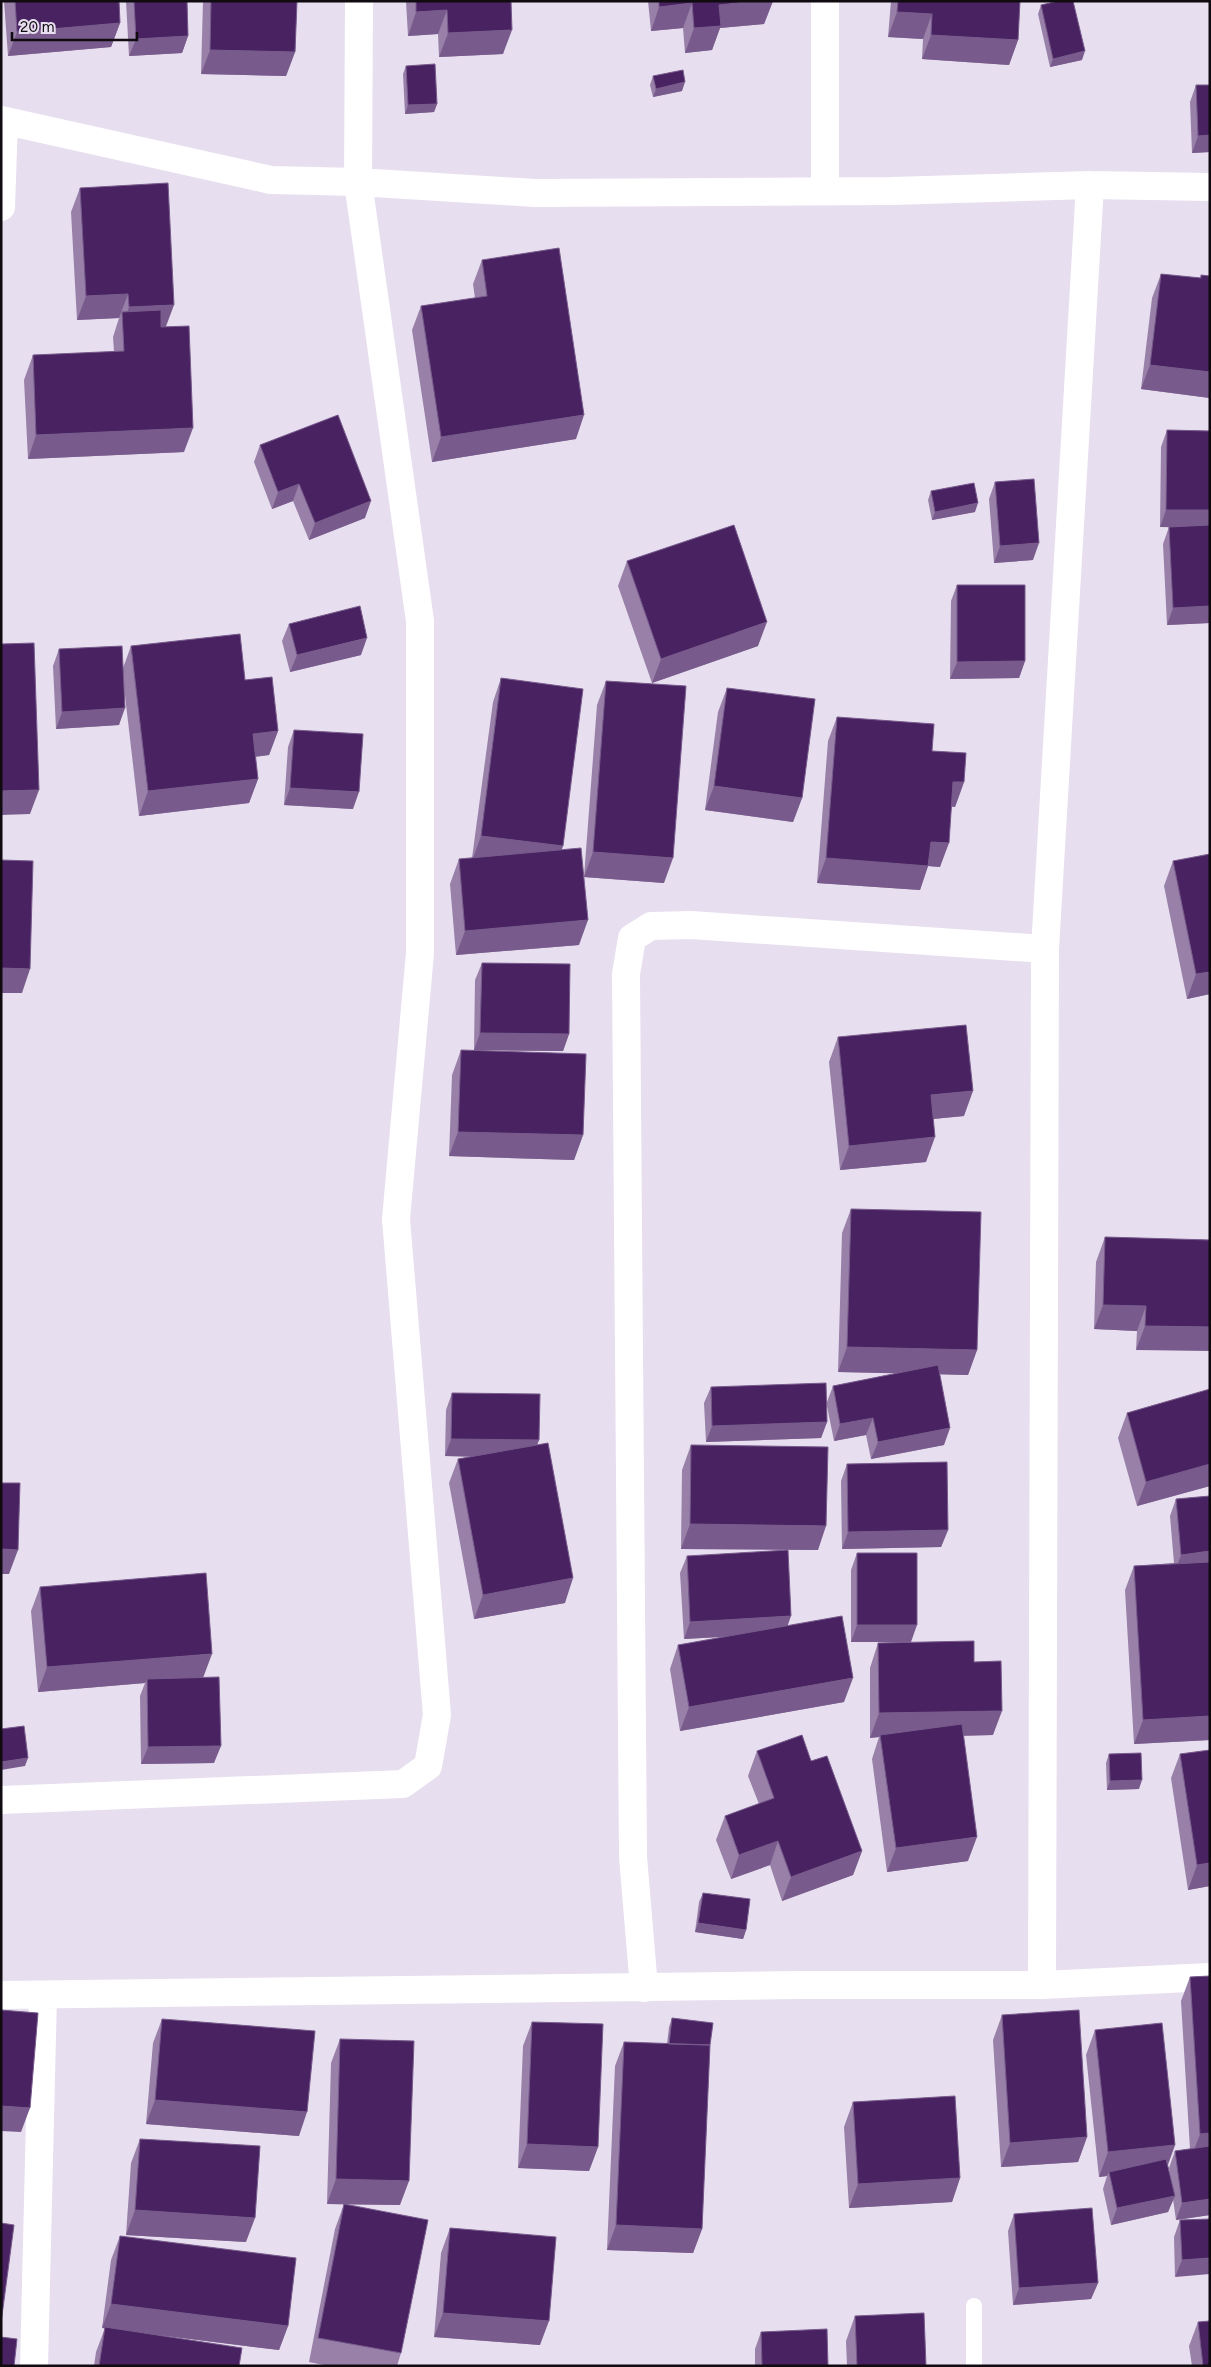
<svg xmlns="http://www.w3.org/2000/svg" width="1211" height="2367" font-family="Figtree,sans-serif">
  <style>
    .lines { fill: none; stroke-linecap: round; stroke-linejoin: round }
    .service { stroke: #fff; stroke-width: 16 }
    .minor { stroke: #fff; stroke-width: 28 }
    .wall { fill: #9880a8 }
    .shaded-wall { fill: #785b8c }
    .building { fill: #492361; stroke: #785b8c }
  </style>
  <rect width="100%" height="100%" fill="#e7deef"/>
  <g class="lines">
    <!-- service -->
    <path class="service" d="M974,2366V2306"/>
    <!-- minor -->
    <path class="minor" d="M825,1V191
      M1,120L271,180L358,182L535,193L892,191L1090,185L1210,187
      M1,207L4,121
      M1,1800L403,1784L428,1766L437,1715L396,1219L420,953V621L358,182L359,1
      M1042,1985L1045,949L1090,185
      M644,1988L633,1857L626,974L632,938L651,926L691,925L1045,949
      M1,1995L800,1985H1042L1210,1977
      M34,2366L43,1995"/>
  </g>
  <!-- wall -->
  <path class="wall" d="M4,1H119L120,23L111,47L8,56Z
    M126,1H187L188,36L182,53L129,56Z
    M203,1H297L295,52L286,76L201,74Z
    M406,1H511L503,54L439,57L438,34L408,36Z
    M648,1H773L764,24L720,28L712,50L685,53L683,28L651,31Z
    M891,1H1020L1018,40L1009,65L922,59L923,39L888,37Z
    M1041,5L1082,60L1050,67L1038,14Z
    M406,66L437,104L434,112L405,114L403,74Z
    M653,76L682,91L653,97L650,85Z
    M1196,85H1210V152L1192,153L1190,102Z
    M80,188L166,327L184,452L28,459L24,380L33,355L114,352L113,337L119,318L77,320L71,212Z
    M482,260L576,439L432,462L412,330L421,306L475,298L473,284Z
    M1161,274L1200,278L1201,275L1210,276V398L1141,389L1152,298Z
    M1167,430L1210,431V623L1167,625L1163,544L1169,527H1174H1160L1161,447Z
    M260,445L365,518L309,540L293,501L272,509L254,462Z
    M995,482L1033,560L994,563L989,499Z
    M931,491L975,512L932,520L928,500Z
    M627,561L758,646L652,683L618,586Z
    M957,585L1025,661L1019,678L950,679L951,601Z
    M289,624L361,655L290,672L282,641Z
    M131,646L245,680L278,731L269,755L255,757L258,779L249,803L139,816L124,687L119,725L56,729L53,666L59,649L123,668Z
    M501,678L563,846L561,850L579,945L456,955L450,884L459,859L472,858L493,702Z
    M606,681L664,883L584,877L597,705Z
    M727,688L802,798L793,822L705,810L718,712Z
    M837,717L932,751L964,782L955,807L952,806L940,867L928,866L920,890L817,883L828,741Z
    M294,730L353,809L284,805L288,747Z
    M1173,861L1210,994L1187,999L1164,886Z
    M482,963L569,1034L563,1051L474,1050L475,980Z
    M838,1037L964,1116L933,1119L926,1162L840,1170L829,1062Z
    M461,1050L583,1135L574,1160L449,1156L452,1075Z
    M851,1209L977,1350L968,1375L939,1374L944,1445L871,1459L866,1435L834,1441L827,1406V1422L821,1438L706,1442L704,1403L711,1387L827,1402L833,1386L898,1373L838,1372L842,1233Z
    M1105,1237L1210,1240L1136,1350L1137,1331L1094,1329L1096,1262Z
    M1210,1389V1486L1137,1506L1118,1438L1127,1413Z
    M452,1393L539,1440L537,1445L565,1603L474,1619L449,1483L458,1459L472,1457L445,1456L446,1410Z
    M691,1445L818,1550L681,1549L682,1470Z
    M847,1464L948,1530L941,1547L842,1549L841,1481Z
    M1210,1496V1740L1134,1744L1125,1590L1134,1566L1174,1563L1170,1516L1176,1499Z
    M857,1553L911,1642H851V1570Z
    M687,1556L788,1626L844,1702L680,1731L670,1669L678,1645L724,1637L684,1639L680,1573Z
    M40,1587L203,1678L214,1763L141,1764L140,1696L145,1683L38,1692L31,1611Z
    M878,1643L974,1662L993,1735L963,1736L968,1861L887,1872L872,1759L879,1737L870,1738V1668Z
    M1210,1750V1886L1188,1890L1171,1778L1180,1754Z
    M757,1751L811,1761L862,1851L853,1875L782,1901L770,1865L731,1879L716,1840L725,1816L759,1804L748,1776Z
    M1109,1754L1139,1789L1107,1790L1106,1763Z
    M703,1893L746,1930L743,1939L695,1932L699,1902Z
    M1210,1976V2215L1176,2220L1173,2199L1168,2212L1111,2225L1103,2189L1107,2176L1099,2177L1086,2055L1095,2030L1175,2145L1168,2165L1170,2176L1169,2168L1175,2151L1190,2149L1181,2001L1190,1977Z
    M1002,2015L1087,2137L1078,2162L1001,2167L993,2040Z
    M672,2018L710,2045L702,2229L693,2253L607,2250L615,2066L624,2042L667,2044L669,2027Z
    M162,2019L299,2136L146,2124L153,2043Z
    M532,2022L598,2147L589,2171L518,2168L523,2046Z
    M340,2039L400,2205L327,2204L331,2063Z
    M853,2102L960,2178L952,2202L849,2208L844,2127Z
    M140,2139L246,2242L126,2235L131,2163Z
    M344,2204L401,2353L397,2366H329L309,2362L335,2229Z
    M1014,2214L1098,2283L1091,2299L1013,2305L1008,2231Z
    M1210,2219L1175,2277L1174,2237L1180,2220Z
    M450,2228L540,2345L434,2337L441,2253Z
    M120,2236L288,2326L279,2350L143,2333L239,2366H94L96,2352L105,2328H102L111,2260Z
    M855,2316L926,2366H847L846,2341Z
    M1198,2322L1210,2366H1192L1189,2346Z
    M761,2332L828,2366H755V2349Z"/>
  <!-- shaded-wall -->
  <path class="shaded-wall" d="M755,1H773L764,24L720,28L712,50L685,53L694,28L719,5Z
    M692,3L683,28L651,31L659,7Z
    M447,10L438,34L408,36L416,12Z
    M897,12L932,14L923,39L888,37Z
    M120,23L111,47L8,56L17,32Z
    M512,30L503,54L439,57L448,33Z
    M931,35L1018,40L1009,65L922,59Z
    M188,36L182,53L129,56L136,39Z
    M210,50L295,52L286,76L201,74Z
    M1085,51L1082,60L1050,67L1053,59Z
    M685,82L682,91L653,97L656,89Z
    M437,104L434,112L405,114L408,105Z
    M1210,135V152L1192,153L1198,136Z
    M128,294L119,318L77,320L86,296Z
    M174,305L165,329L123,325L129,307Z
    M1150,365L1210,372V398L1141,389Z
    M584,415L576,439L432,462L441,437Z
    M193,428L184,452L28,459L36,435Z
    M299,484L293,501L272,509L278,492Z
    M371,501L365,518L309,540L315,523Z
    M978,503L975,512L932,520L935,512Z
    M1166,510H1210V528L1160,527Z
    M1039,543L1033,560L994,563L1000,546Z
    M1210,606V623L1167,625L1173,608Z
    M767,622L758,646L652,683L661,659Z
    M367,638L361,655L290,672L297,655Z
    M1025,661L1019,678L950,679L957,662Z
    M125,708L119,725L56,729L62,712Z
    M278,731L269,755L244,758L253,734Z
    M258,779L249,803L139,816L148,791Z
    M953,782H964L955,807L945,806Z
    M714,786L802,798L793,822L705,810Z
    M290,788L359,792L353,809L284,805Z
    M39,790L30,814L1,815V791Z
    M481,836L563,846L554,870L472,861Z
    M931,842L949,843L940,867L928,866L920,890L817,883L826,858Z
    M593,852L673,858L664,883L584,877Z
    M588,920L579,945L456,955L465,931Z
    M1,968L30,969L22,993H1Z
    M1210,972V994L1187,999L1196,974Z
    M480,1033L569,1034L563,1051L474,1050Z
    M973,1091L964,1116L922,1120L931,1095Z
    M458,1132L583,1135L574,1160L449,1156Z
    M935,1137L926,1162L840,1170L849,1146Z
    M1103,1305L1146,1306L1137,1331L1094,1329Z
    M1145,1326L1210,1327V1351L1136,1350Z
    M847,1347L977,1350L968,1375L838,1372Z
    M873,1418L866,1435L834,1441L840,1424Z
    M827,1422L821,1438L706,1442L712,1426Z
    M950,1428L944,1445L871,1459L878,1442Z
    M451,1439L539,1440L532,1457L445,1456Z
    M1210,1464V1486L1137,1506L1146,1482Z
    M690,1524L826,1526L818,1550L681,1549Z
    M948,1530L941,1547L842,1549L848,1532Z
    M1,1549L18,1550L9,1574H1Z
    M1210,1551V1567L1175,1571L1181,1555Z
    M573,1578L565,1603L474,1619L483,1595Z
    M791,1616L785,1633L684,1639L690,1622Z
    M857,1625H917L911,1642H851Z
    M212,1654L203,1678L147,1679L145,1683L38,1692L47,1667Z
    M853,1678L844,1702L680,1731L689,1707Z
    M1002,1711L993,1735L881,1737L880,1735L879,1737L870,1738L879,1713Z
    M1210,1716V1740L1134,1744L1143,1720Z
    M221,1746L214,1763L141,1764L148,1747Z
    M28,1758L25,1766L1,1770V1762Z
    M1142,1780L1139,1789L1107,1790L1110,1781Z
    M977,1837L968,1861L887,1872L896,1848Z
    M778,1841L770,1865L731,1879L739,1855Z
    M862,1851L853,1875L782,1901L791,1877Z
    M1210,1863V1886L1188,1890L1197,1865Z
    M698,1923L746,1930L743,1939L695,1932Z
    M155,2100L307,2112L299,2136L146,2124Z
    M1,2106L30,2108L21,2132L1,2131Z
    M1210,2133V2157L1191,2158L1200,2134Z
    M1087,2137L1078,2162L1001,2167L1010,2143Z
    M527,2144L598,2147L589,2171L518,2168Z
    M1175,2145L1166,2169L1109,2172L1107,2176L1099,2177L1108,2152Z
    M960,2178L952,2202L849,2208L858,2184Z
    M336,2179L409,2181L400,2205L327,2204Z
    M1175,2196L1168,2212L1111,2225L1117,2208Z
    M1210,2199V2215L1176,2220L1182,2203Z
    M135,2210L255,2218L246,2242L126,2235Z
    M616,2225L702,2229L693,2253L607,2250Z
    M1210,2258V2274L1175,2277L1182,2260Z
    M1098,2283L1091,2299L1013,2305L1019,2288Z
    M111,2304L288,2326L279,2350L102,2328Z
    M443,2313L549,2321L540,2345L434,2337Z"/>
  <!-- building -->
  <path class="building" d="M15,1H119L120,23L17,32Z
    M134,1H187L188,36L136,39Z
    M211,1H297L295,52L210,50Z
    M416,1H511L512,30L448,33L447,10L416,12Z
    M659,1H755L719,5L721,26L694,28L692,3L659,7Z
    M898,1H1020L1018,40L931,35L932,14L897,12Z
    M1058,1H1073L1085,51L1053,59L1041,5Z
    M435,64L437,104L408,105L406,66Z
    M683,70L685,82L656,89L653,76Z
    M1196,85H1210V135L1198,136Z
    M168,183L174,305L129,307L128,294L86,296L80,188Z
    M559,248L584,415L441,437L421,306L487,296L482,260Z
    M1161,274L1201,278V275L1210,276V372L1150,365Z
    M161,310V327L189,326L193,428L36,435L33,355L124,351L122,312Z
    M338,415L371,501L315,523L299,484L278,492L260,445Z
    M1167,430L1210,431V510H1166Z
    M1034,479L1039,543L1000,546L995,482Z
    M974,483L978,503L935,512L931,491Z
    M734,525L767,622L661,659L627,561Z
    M1210,525V606L1173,608L1169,527Z
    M957,585H1025V661L957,662Z
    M360,606L367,638L297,655L289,624Z
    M240,634L245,680L272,677L278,731L253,734L258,779L148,791L131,646Z
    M34,643L39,790L1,791V644Z
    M122,646L125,708L62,712L59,649Z
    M501,678L583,689L563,846L481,836Z
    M606,681L686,686L673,858L593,852Z
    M727,688L815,699L802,798L714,786Z
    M837,717L934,724L932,751L966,753L964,782H953L949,843L931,842L928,866L826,858Z
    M294,730L363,734L359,792L290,788Z
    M581,848L588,920L465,931L459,859Z
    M1210,854V972L1196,974L1173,861Z
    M1,860L33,861L30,969L1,968Z
    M482,963L570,964L569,1034L480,1033Z
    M966,1025L973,1091L931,1095L935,1137L849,1146L838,1037Z
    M461,1050L586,1054L583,1135L458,1132Z
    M851,1209L981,1212L977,1350L847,1347Z
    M1105,1237L1210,1240V1327L1145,1326L1146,1306L1103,1305Z
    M938,1365L950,1428L878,1442L873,1418L840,1424L833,1386Z
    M826,1383L827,1422L712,1426L711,1387Z
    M1210,1389V1464L1146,1482L1127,1413Z
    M452,1393L540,1394L539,1440L451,1439Z
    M548,1443L573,1578L483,1595L458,1459Z
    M691,1445L828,1447L826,1526L690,1524Z
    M947,1462L948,1530L848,1532L847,1464Z
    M1,1483H20L18,1550L1,1549Z
    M1210,1496V1551L1181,1555L1176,1499Z
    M788,1550L791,1616L690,1622L687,1556Z
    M857,1553H917V1625H857Z
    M1210,1562V1716L1143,1720L1134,1566Z
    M206,1573L212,1654L47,1667L40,1587Z
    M842,1616L853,1678L689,1707L678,1645Z
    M974,1641V1662L1001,1661L1002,1711L879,1713L878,1643Z
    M219,1677L221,1746L148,1747L147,1679Z
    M962,1724L977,1837L896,1848L880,1735Z
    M24,1726L28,1758L1,1762V1729Z
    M802,1735L811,1761L827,1756L862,1851L791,1877L778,1841L739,1855L725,1816L774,1798L757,1751Z
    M1210,1750V1863L1197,1865L1180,1754Z
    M1141,1753L1142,1780L1110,1781L1109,1754Z
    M703,1893L750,1899L746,1930L698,1923Z
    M1210,1976V2133L1200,2134L1190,1977Z
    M1,2010L38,2013L30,2108L1,2106Z
    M1079,2010L1087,2137L1010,2143L1002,2015Z
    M672,2018L713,2023L710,2045L669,2044Z
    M162,2019L315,2031L307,2112L155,2100Z
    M532,2022L603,2024L598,2147L527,2144Z
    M1162,2023L1175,2145L1108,2152L1095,2030Z
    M340,2039L414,2041L409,2181L336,2179Z
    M624,2042L710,2045L702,2229L616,2225Z
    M955,2096L960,2178L858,2184L853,2102Z
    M140,2139L260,2146L255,2218L135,2210Z
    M1210,2146V2199L1182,2203L1175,2151Z
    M1166,2159L1175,2196L1117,2208L1109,2172Z
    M344,2204L428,2220L401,2353L318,2338Z
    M1092,2208L1098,2283L1019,2288L1014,2214Z
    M1210,2219V2258L1182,2260L1180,2220Z
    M1,2223L14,2225L1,2323Z
    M450,2228L556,2237L549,2321L443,2313Z
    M120,2236L296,2258L288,2326L111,2304Z
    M924,2313L926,2366H857L855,2316Z
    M1210,2321V2366H1203L1198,2322Z
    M105,2327L242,2348L239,2366H99Z
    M827,2329L828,2366H762L761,2332Z
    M1,2337L17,2339L14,2366H1Z"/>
  <!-- border -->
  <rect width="1211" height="2367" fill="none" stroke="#0f0b11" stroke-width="5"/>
  <!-- scale -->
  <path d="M12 32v8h125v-8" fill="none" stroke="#0f0b11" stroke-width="2.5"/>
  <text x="20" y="32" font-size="15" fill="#0f0b11" stroke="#e7deef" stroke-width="4" paint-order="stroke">20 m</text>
</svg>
